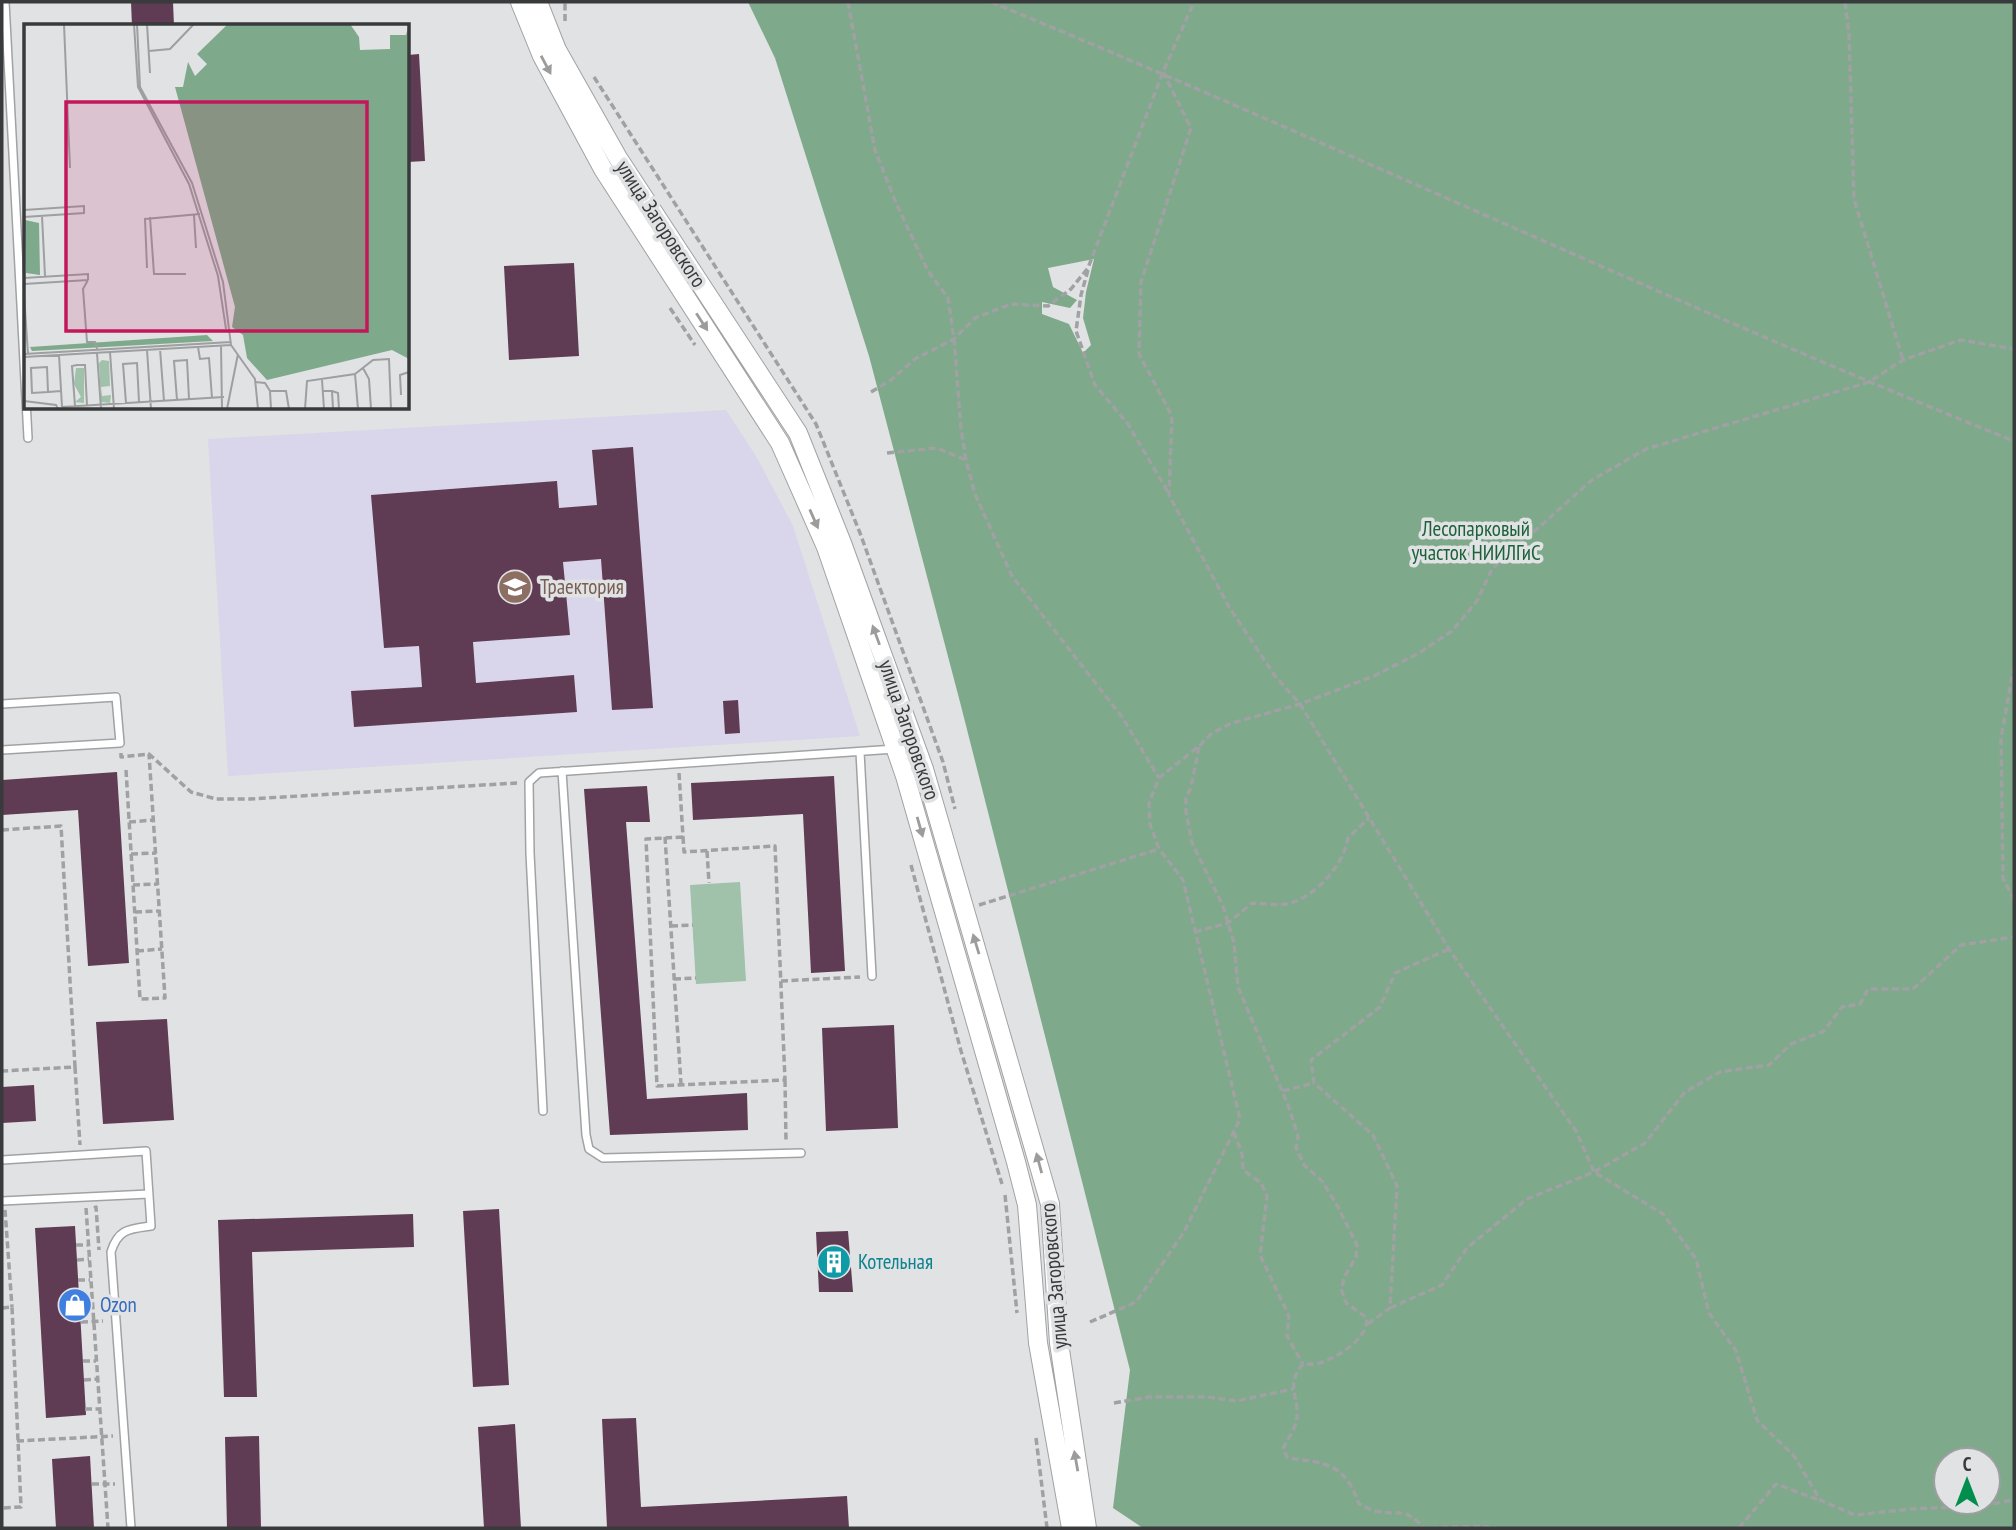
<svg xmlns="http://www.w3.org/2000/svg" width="2016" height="1530" font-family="'PT Sans Narrow',sans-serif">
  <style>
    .education { fill: #d9d5ea }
    .green { fill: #a0c1aa }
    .forest { fill: #7ea98b; fill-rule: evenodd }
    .building { fill: #5f3b54 }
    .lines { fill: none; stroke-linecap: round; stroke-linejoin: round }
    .service-casing { stroke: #a0a2a4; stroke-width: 10 }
    .tertiary-casing { stroke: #a0a2a4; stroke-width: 20 }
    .path { stroke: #9fa1a2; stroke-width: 3.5; stroke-dasharray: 7 3.5; stroke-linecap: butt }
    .service { stroke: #fff; stroke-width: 7 }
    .tertiary { stroke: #fff; stroke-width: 18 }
    .oneway { fill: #9c9c9d }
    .labels { text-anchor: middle; stroke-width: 7; stroke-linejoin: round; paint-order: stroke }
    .street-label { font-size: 21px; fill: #393a3b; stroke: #e0e2e4 }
    .park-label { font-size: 21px; fill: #1d613a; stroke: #e0e2e4 }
    .education-label { font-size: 21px; fill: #785e54; stroke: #e0e2e4; text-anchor: start }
    .culture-label { font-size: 21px; fill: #0d838f; stroke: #e0e2e4; text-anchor: start }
    .shop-label { font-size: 21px; fill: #366cbe; stroke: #e0e2e4; text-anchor: start }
    .inset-road { fill: none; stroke: #9d9fa0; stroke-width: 2 }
    .view { fill: #c2185b; fill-opacity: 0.15; stroke: #c2185b; stroke-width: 3.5 }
    .inset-edge { fill: none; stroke: #393a3b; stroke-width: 3.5 }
  </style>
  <rect width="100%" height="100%" fill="#e0e2e4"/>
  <!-- education -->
  <path class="education" d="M726,410L756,456L793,526L860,736L228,776L208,439Z"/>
  <!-- green -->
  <path class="green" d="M740,882L746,981L696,984L690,885Z"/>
  <!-- forest -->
  <path class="forest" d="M748,2H2014V1528H1143L1113,1508L1130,1370L960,702L869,356L775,58ZM1094,259L1086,292L1083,318L1091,345L1083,353L1069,324L1042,314V302L1070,308L1077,300L1053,287L1048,268ZM1946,1460H1988V1502H1946Z"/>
  <!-- building -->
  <path class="building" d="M131,2H173L174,26H132Z
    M419,54L425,161L408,162V55Z
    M574,263L579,356L509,360L504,266Z
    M633,447L653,708L612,710L601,559L563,562L570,635L473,642L476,683L574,675L577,712L354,727L351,691L422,687L419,646L384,648L371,495L557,481L559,508L597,505L592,450Z
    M738,700L740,733L725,734L723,701Z
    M117,772L129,963L88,966L78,810L2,815V780Z
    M834,776L845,971L811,973L803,814L693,820L691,783Z
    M647,786L650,822H626L647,1099L747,1093L748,1130L610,1135L584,789Z
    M167,1019L174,1120L103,1124L96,1022Z
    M894,1025L898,1128L826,1131L822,1028Z
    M34,1085L36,1121L2,1123V1087Z
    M499,1209L509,1385L473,1387L463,1211Z
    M413,1214L414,1247L252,1252L257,1397H224L218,1220Z
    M75,1226L86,1415L46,1418L35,1228Z
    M848,1231L853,1292H819L816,1232Z
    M636,1418L641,1507L847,1496L849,1528H607L602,1419Z
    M515,1424L521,1528H484L478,1427Z
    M259,1436L261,1528H227L225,1437Z
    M90,1456L94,1528H56L52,1459Z"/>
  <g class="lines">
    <!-- service casing -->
    <g class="service-casing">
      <path id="service" d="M5,2L28,438
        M2,704L116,697L120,743L2,750
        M860,752L872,976
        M562,771L586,1135L589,1149L603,1158L801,1153
        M543,1111L530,853L529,782L539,773L895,749
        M2,1160L146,1151L151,1226C129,1229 118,1229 111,1252L131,1528
        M2,1201L149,1194"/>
    </g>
    <!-- tertiary casing -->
    <g class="tertiary-casing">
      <path id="tertiary" d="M520,2L542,56L603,169L780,443L826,547L905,776L1016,1162L1027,1205L1038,1343L1071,1528
        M538,2L557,50L618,158L798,433L842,543L924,769L1050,1204L1059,1343L1087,1528"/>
    </g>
    <!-- path -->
    <path class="path" d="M848,2L875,150L897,205L928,271L948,298L954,339L961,428L966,460L975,494L1012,576L1122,717L1159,778
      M991,2C1334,143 1670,303 2014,441
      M1845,2L1849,34L1854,199L1903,360
      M565,21V2
      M1163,72L1191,128L1141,282L1139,354L1172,416L1169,495L1229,607L1275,676L1300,704L1449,949L1576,1131L1594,1172L1663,1214L1696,1259L1709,1313L1736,1351L1757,1420L1795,1457L1820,1500L1855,1515L1911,1509L1980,1506L2014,1500
      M594,77L816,424L860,533L943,762L955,809
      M1088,270L1081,295L1076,331L1095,385L1128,424L1169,494
      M670,308L695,345
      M871,392L891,380L915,359L954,339L975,318L1011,304L1048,306L1071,289L1088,268L1163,72L1194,2
      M887,453L937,448L966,460
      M2014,666L2001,738L2003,878L2014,900
      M1199,747L1191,787L1186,798V811L1192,843L1223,906L1234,943L1238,987L1288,1105L1298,1136L1296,1147L1304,1165L1322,1181L1337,1205L1357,1245L1356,1257L1345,1276L1341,1289L1346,1303L1367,1318C1368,1339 1338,1357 1320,1363C1315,1365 1308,1364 1303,1364C1285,1385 1299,1397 1297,1418C1296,1428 1287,1440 1283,1449L1287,1457C1297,1460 1306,1460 1316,1462C1341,1467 1351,1481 1359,1504C1364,1506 1370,1510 1375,1511C1400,1516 1404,1506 1424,1528
      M121,753V757L149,754L191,792L216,799H249L517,783
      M126,770L140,999L165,998L149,754
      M679,773L683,837
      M129,822L154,820
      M2,830L61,826L75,1067L2,1071
      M665,837L681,1084
      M683,837L684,852L775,846L785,1080L657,1086L646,839Z
      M707,851L709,883
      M131,854L156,853
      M911,865L961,1051L1002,1184
      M133,885L158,884
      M979,905L1159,849L1150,824L1149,803L1159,778L1199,746L1212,733L1232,723L1300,704L1374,676L1419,653L1452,631L1477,601L1492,569L1592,480L1646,449L1869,382L1903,360L1961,340L2014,349
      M135,912L159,911
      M671,926L693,925
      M1195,932L1228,923L1252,903C1263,903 1276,906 1286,904C1314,899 1344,865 1348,838L1369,818
      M137,951L162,949
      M674,979L696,978
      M781,981L860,977
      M75,1067L80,1145
      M785,1080L786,1141
      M1283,1091L1314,1083
      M1234,1132L1242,1154L1243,1170L1261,1183L1267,1196L1260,1255L1289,1316L1287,1336L1303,1364
      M1005,1195L1017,1313
      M86,1208L108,1528
      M94,1208L96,1207L99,1250
      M5,1210L12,1307
      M76,1245H88
      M77,1260L89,1259
      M78,1280H90
      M2,1308L12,1307L21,1507L2,1508
      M1390,1308L1442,1285L1467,1248L1527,1199L1594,1172L1645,1143L1685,1092L1720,1072L1769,1065L1791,1044L1824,1031L1842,1007L1860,1004L1868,989H1913L1961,945L2014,937
      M81,1322L103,1321
      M1090,1322L1136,1302L1184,1232L1240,1119L1183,880L1159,849
      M1368,1324L1390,1308L1397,1186L1373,1135L1314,1083L1311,1060L1380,1007L1395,973L1449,949
      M83,1361H96
      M84,1380L98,1379
      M1114,1403L1149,1397H1207L1236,1401L1293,1389
      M85,1409H100
      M1036,1438L1047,1528
      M17,1441L113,1436
      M92,1484H115
      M1410,1528L1482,1526L1496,1528
      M1739,1528L1776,1484L1819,1500"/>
    <!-- service -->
    <use href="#service" class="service"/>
    <!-- tertiary -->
    <use href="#tertiary" class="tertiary"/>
  </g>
  <!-- one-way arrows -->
  <defs><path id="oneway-solid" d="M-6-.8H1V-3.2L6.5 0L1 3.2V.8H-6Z" transform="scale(1.75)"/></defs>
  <g class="oneway">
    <use href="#oneway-solid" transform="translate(546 65) rotate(62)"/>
    <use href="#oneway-solid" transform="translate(702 322) rotate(57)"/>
    <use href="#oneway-solid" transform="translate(814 519) rotate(66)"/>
    <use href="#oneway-solid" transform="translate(876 635) rotate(-110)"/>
    <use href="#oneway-solid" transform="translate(920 827) rotate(74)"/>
    <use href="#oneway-solid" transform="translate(976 944) rotate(-107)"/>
    <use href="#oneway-solid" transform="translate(1039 1163) rotate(-105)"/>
    <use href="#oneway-solid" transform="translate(1076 1461) rotate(-100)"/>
  </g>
  <!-- icons -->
  <defs>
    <g id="school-disc" transform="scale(1.75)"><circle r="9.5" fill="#8d6e63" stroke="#e0e2e4"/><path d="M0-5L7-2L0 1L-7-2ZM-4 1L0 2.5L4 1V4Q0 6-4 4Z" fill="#fff"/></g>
    <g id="building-disc" transform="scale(1.75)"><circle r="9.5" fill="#0f9aa8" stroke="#e0e2e4"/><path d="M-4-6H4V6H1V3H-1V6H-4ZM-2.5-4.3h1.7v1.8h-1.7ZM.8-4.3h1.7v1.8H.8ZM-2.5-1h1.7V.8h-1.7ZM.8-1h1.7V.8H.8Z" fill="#fff"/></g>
    <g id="shop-disc" transform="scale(1.75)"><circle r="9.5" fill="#3f7fe0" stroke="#e0e2e4"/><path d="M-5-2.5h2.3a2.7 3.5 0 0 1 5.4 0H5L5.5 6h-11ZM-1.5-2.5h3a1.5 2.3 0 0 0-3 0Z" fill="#fff"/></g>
  </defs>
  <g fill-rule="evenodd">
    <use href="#school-disc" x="515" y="587"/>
    <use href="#building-disc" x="834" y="1262"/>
    <use href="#shop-disc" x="75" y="1305"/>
  </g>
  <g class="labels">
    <!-- street labels -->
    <g class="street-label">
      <text transform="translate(661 224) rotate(57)" y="7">улица Загоровского</text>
      <text transform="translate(909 730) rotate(71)" y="7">улица Загоровского</text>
      <text transform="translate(1054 1276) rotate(-95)" y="7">улица Загоровского</text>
    </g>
    <!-- park labels -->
    <g class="park-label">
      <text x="1476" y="536">Лесопарковый<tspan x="1476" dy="24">участок НИИЛГиС</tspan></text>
    </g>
    <!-- education labels -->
    <g class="education-label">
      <text x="540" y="594">Траектория</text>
    </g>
    <!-- culture labels -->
    <g class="culture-label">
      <text x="858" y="1269">Котельная</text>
    </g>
    <!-- shop labels -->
    <g class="shop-label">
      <text x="100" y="1312">Ozon</text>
    </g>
  </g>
  <!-- overview -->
  <g transform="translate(24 24)">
    <rect width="385" height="385" fill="#e0e2e4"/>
    <path d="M78,336L85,337L86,362L77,363L78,372L87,371L86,379L77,378L75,339ZM52,344H60V379L51,378L57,373L50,360Z" fill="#a0c1aa"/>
    <path d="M204,0H326L335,13L336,26L366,25V11H382L385,0V335L368,326L243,356L223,334L219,311L208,303L211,283L151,63H159L164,38L171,52L183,40L173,30ZM1,196L15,199L16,251L2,249ZM183,311L189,317L8,327L6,323Z" fill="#7ea98b"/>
    <path class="inset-road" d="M40,0L46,144M110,0L114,63L165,160L194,252L202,305M113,0L116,63L168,159L199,258L207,321L231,355L234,385M123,0L126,49M125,27L146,25L170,0M0,186L60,182V189L0,193M170,191L172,224M18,192L21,252M126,193L130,250H162M123,244L121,195L176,190M0,254L64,250V256M64,256L59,265L63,318H71L73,325M0,260L64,256M0,271L4,330M197,321L198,385M174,323L176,335L185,334L188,374M136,325L140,377M123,326L127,385M86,328L90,385M73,329L77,385M0,330L207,318M35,331L38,383M0,333L207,321M339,344L345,355L347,385M331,350L334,385M298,356L300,385M231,358L241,359L246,367L247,385M246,367H262L265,385M299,367H308L309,385M308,367L314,369L315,385M24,368L23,343L7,344L8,369L24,368L37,367M377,371L376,351L385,348M153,376L150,337L163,336L165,375M0,377L32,381L34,385M102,379L99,340L113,339L115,378M51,382L48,342L53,341H61L63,382M38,383L200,373M203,385L214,330M281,385L283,357L331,350L349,336L365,335L367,385"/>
    <path class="view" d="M42,78H343V307H42Z"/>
    <rect width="385" height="385" class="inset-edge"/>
  </g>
  <!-- border -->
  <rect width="2016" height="1530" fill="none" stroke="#393a3b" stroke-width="7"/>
  <!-- north arrow -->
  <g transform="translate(1967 1481)"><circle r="33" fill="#e0e2e4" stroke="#9d9fa0" stroke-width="2"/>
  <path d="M0-5L12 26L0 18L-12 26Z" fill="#028f4e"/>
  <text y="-10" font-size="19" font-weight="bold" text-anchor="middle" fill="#393a3b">С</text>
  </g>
</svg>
